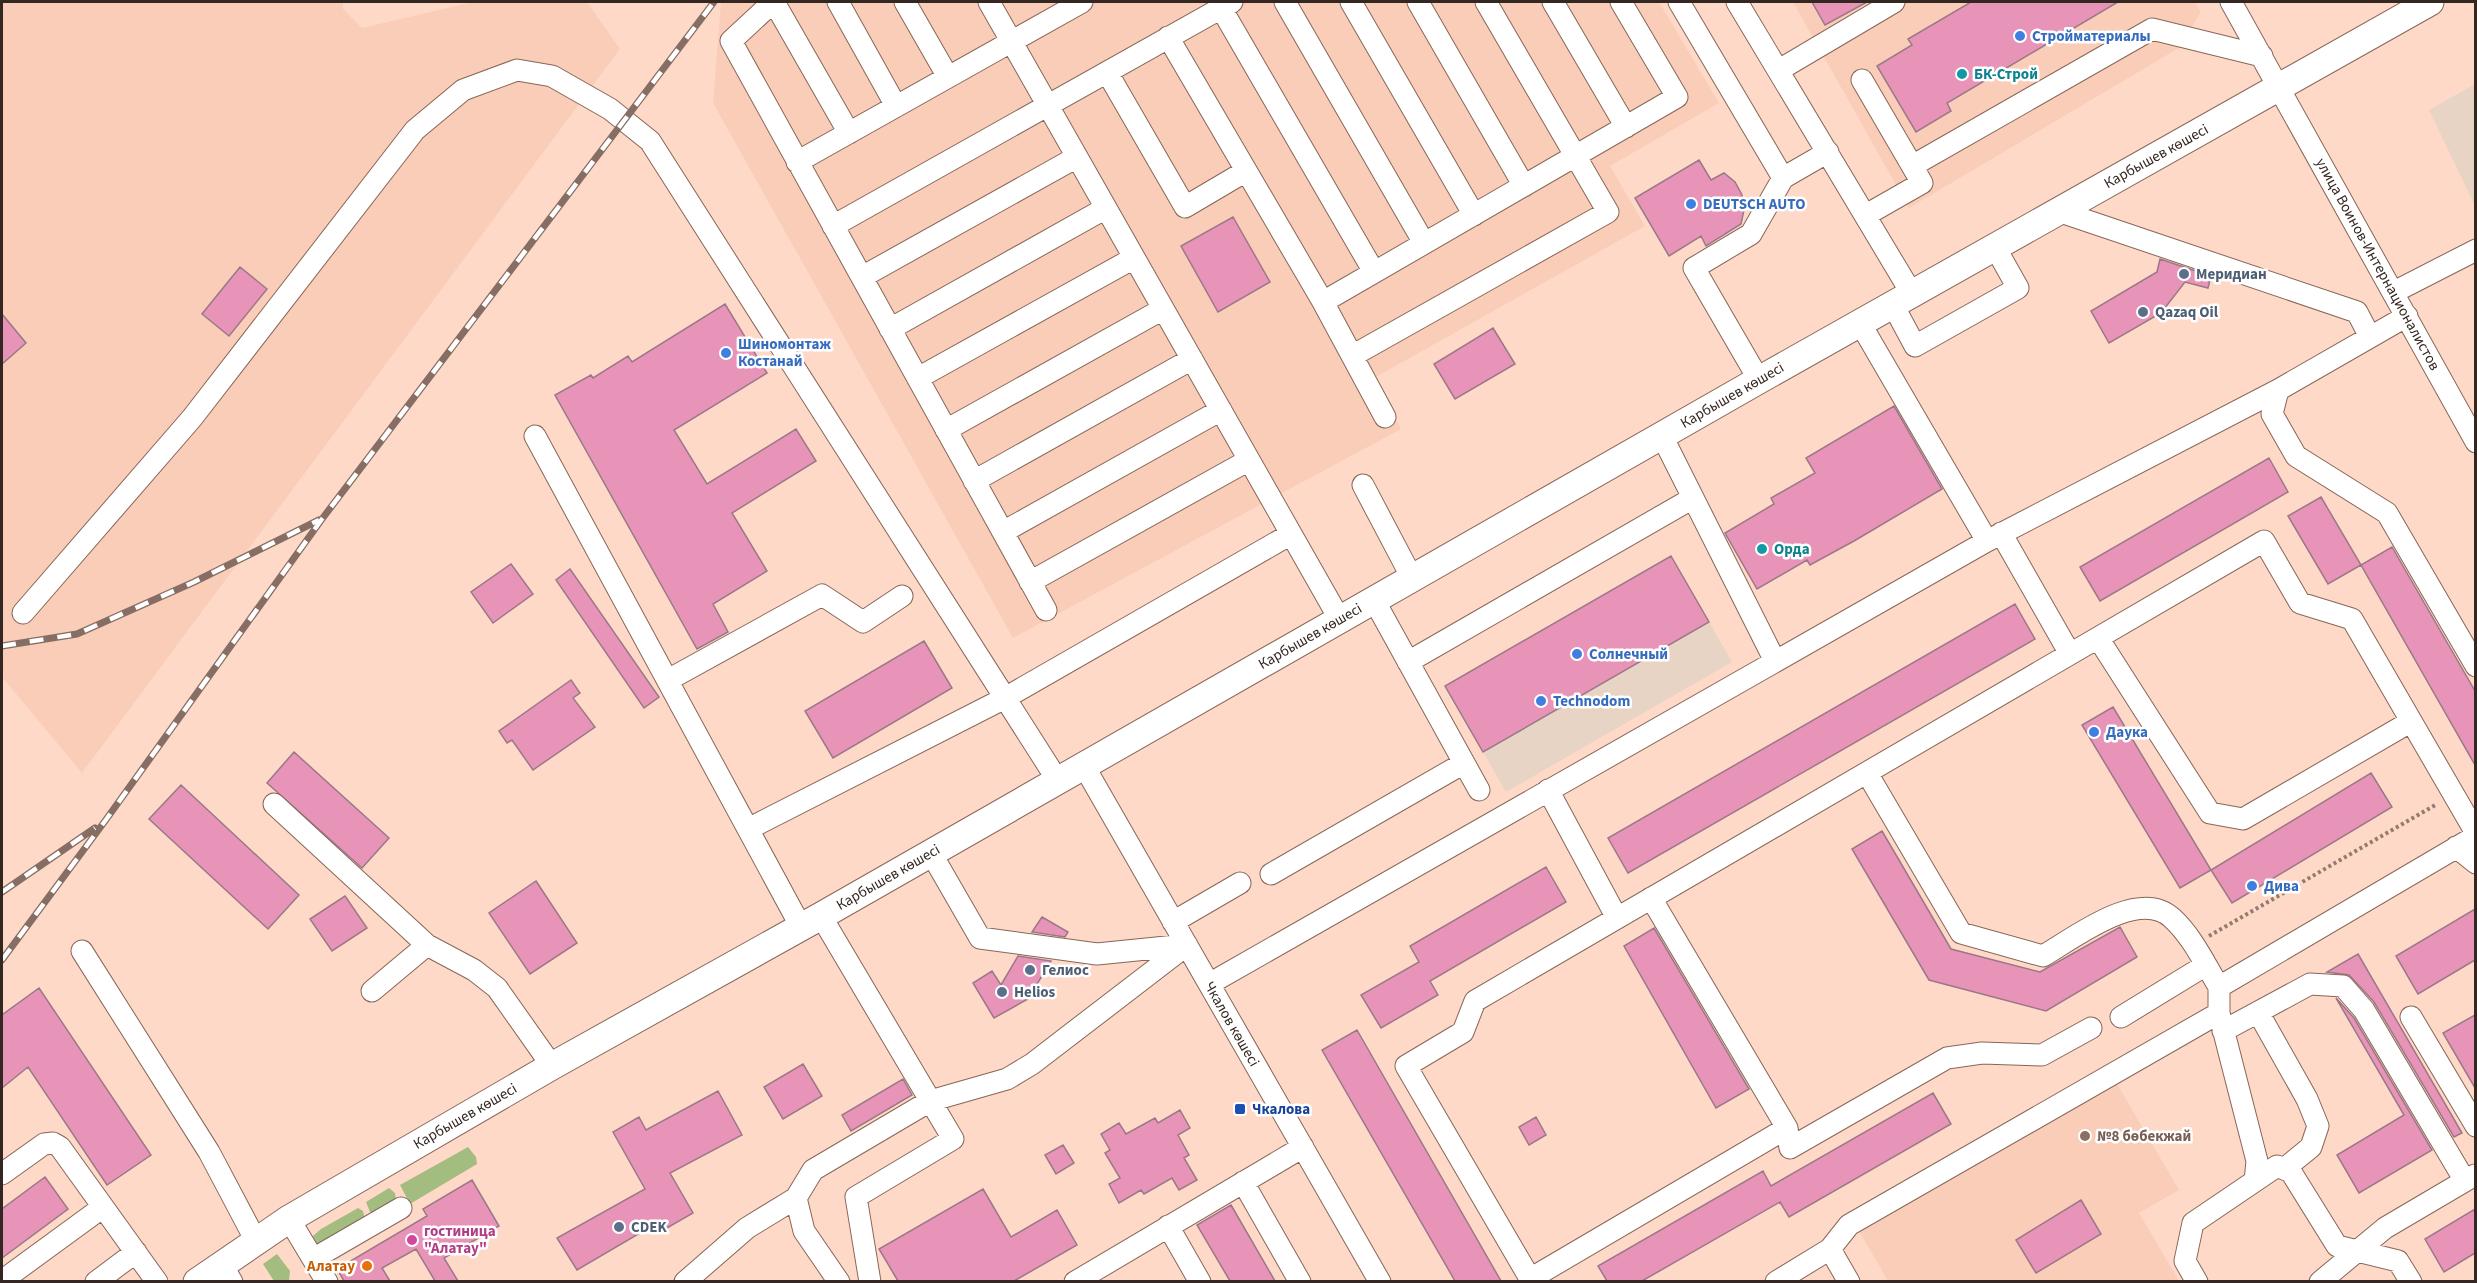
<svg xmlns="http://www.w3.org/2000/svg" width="2477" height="1283" font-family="'Source Sans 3',sans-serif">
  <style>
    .commercial { fill: #e8d4c5 }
    .built { fill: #f9cdb8 }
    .green { fill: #a3bc7f }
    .building { fill: #e894b9; stroke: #9b7887; stroke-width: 1.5 }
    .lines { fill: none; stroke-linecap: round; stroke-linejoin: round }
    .minor-casing { stroke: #876657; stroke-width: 23 }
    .major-casing { stroke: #876657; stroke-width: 29 }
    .path { stroke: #947b70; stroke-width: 4; stroke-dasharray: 3 3; stroke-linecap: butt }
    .minor { stroke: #fff; stroke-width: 21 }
    .major { stroke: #fff; stroke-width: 27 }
    .rail-casing { stroke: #866e64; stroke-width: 7 }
    .rail { stroke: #fff; stroke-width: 4.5; stroke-dasharray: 14; stroke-linecap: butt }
    .shop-dot { fill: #3f7fe0; stroke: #fff; stroke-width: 2 }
    .culture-dot { fill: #0f9aa8; stroke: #fff; stroke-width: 2 }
    .service-dot { fill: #5c6f8a; stroke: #fff; stroke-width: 2 }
    .transit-dot { fill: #1a4fb4; stroke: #fff; stroke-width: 2 }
    .education-dot { fill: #8d6e63; stroke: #fff; stroke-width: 2 }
    .hotel-dot { fill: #d1479c; stroke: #fff; stroke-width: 2 }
    .food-dot { fill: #e8710a; stroke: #fff; stroke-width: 2 }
    .labels { text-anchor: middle; stroke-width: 5; stroke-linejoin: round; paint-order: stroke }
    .shop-label { font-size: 15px; font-weight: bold; fill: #366cbe; stroke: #fff; text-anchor: start }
    .culture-label { font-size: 15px; font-weight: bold; fill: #0d838f; stroke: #fff; text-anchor: start }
    .street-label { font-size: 15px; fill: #342620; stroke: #fff }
    .service-label { font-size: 15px; font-weight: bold; fill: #4e5e75; stroke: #fff; text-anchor: start }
    .transit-label { font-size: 15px; font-weight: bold; fill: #164399; stroke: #fff; text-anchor: start }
    .education-label { font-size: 15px; font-weight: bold; fill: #785e54; stroke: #fff; text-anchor: start }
    .hotel-label { font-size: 15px; font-weight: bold; fill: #b23c85; stroke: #fff; text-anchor: start }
    .food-label { font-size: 15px; font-weight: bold; fill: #c56008; stroke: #fff; text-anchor: end }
  </style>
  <rect width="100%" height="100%" fill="#ffd9c8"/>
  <!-- commercial -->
  <path class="commercial" d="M2475,84V206L2429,110Z
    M1709,622L1732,662L1506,792L1483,752Z"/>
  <!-- built -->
  <path class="built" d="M2,2H343V9L362,28L473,2H587L620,49L82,773L2,677Z
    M721,2H1659L1719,103L1610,166L1645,226L1374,378L1401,429L1013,638L713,103Z
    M1793,2H2195L2201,12L2179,48L1909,208Z
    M2116,1082L2179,1190L2139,1213L2179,1281H1888L1859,1231Z"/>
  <!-- green -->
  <path class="green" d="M468,1147L476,1157L477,1164L410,1204L400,1185Z
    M389,1188L395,1193L396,1201L375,1215L370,1212L366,1202Z
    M358,1208L363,1211L365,1220L321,1246L315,1244L313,1236L321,1229Z
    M277,1254L290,1271L289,1281H274L263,1264Z"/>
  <!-- building -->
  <path class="building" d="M1812,2H1867L1825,25Z
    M1971,2H2118L1947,103L1951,111L1916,132L1877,66L1912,45L1908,39Z
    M1699,160L1711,180L1724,173L1735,182L1742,195L1744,210L1741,224L1706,246L1701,236L1669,256L1635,198Z
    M1233,217L1270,282L1218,312L1181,246Z
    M2160,259L2211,276L2208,288L2185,282L2161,313L2109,343L2091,311L2157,272Z
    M240,267L267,289L229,336L202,314Z
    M725,304L767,373L674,430L707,484L796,429L816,461L732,513L767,571L713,604L728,632L697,649L555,395L591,375L593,378L628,356L632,362Z
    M2,314L26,343L2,364Z
    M1493,328L1515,364L1455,399L1434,364Z
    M1894,406L1942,489L1854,541L1810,565L1807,560L1757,589L1725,533L1774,504L1771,498L1815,473L1806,458Z
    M2269,458L2288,492L2100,601L2080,567Z
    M2321,497L2361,565L2328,584L2288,516Z
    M2392,547L2475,691V765L2361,565Z
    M1671,556L1709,622L1483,752L1445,686Z
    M511,564L533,594L493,623L471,592Z
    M570,569L659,697L644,708L556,580Z
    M2015,604L2035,639L1628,873L1608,838Z
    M924,641L952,688L833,758L805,711Z
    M571,680L580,693L573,698L595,727L533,770L512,740L507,743L499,731Z
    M2113,707L2211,870L2180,888L2082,725Z
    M294,752L389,838L362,868L267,783Z
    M2371,773L2392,807L2232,903L2211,870Z
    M181,785L299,895L268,929L149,819Z
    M1882,831L1951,949L2040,972L2120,927L2137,957L2046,1011L1929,980L1852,849Z
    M1546,867L1566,902L1430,981L1438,995L1381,1028L1361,995L1419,962L1410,946Z
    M536,881L577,943L530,974L489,913Z
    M345,896L367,928L332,951L310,919Z
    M2475,909V960L2418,994L2396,956Z
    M1042,917L1068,932L1065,937L1032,932Z
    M1654,928L1749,1089L1716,1108L1624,946Z
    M2358,954L2462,1133L2454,1137L2374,1002L2349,975L2327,972Z
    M1018,956L1051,961L1028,999L994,1018L973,983L992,971L1001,985Z
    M39,988L151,1155L107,1185L28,1067L2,1088V1015Z
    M2336,998L2354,1018L2432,1150L2359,1193L2337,1155L2404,1115Z
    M2475,1015V1088L2443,1033Z
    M1357,1030L1501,1281H1455L1322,1050Z
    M803,1064L822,1096L783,1119L764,1087Z
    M903,1079L912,1095L851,1131L842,1115Z
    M718,1091L742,1135L670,1173L693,1213L667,1228L662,1220L577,1270L557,1238L645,1189L613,1132L639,1117L646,1130Z
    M1933,1093L1951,1124L1789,1217L1780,1202L1642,1281H1607L1598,1266L1763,1171L1771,1186Z
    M1180,1110L1190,1128L1178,1135L1189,1155L1184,1158L1197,1180L1179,1190L1172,1178L1144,1194L1141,1190L1119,1203L1109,1184L1120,1178L1105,1153L1110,1150L1101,1134L1119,1123L1126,1134L1155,1118L1158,1123Z
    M1536,1117L1546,1135L1529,1145L1519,1127Z
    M1063,1145L1074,1163L1056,1174L1045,1155Z
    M45,1177L68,1209L2,1258V1209Z
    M472,1180L499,1226L444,1258L458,1281H435L416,1249L382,1268L390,1281H344L337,1269L427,1216L423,1209Z
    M983,1189L1011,1237L1057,1210L1077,1245L1014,1281H898L879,1249Z
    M2081,1200L2101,1234L2036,1273L2016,1240Z
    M1231,1205L1275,1281H1230L1197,1225Z
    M2475,1209V1253L2444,1272L2425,1239Z"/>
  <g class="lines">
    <!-- minor casing -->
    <g class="minor-casing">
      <path id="minor" d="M773,2L731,41L1046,610
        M774,2L849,133
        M838,2L896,106
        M905,2L948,77
        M989,2L1340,620
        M1285,2L1424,243
        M1351,2L1474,215
        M1418,2L1524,186
        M1553,2L1626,127
        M1679,2L1783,178L1751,234L1694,268L1759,380
        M1737,2L1912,294
        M2231,2L2476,442
        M1221,8L1374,272
        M1168,37L1323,302L1385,417
        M1779,70L1894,2
        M1107,72L1185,207L1246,171
        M1862,80L1922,183L1866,215
        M797,162L1082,2
        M1912,166L2152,29L2262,56
        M1783,178L1828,152
        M2058,211L2357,312L2370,337
        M833,226L1232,2
        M862,277L1077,157
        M2394,292L2476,250
        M1323,302L1677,97L1621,2
        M1893,305L1915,346L2018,288L1995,247
        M2407,316L2278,390L2272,414L2296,456L2387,513L2476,666
        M1860,323L1987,541
        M890,329L1106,208
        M1352,356L1608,212L1486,2
        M918,378L1134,258
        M946,430L1163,309
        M535,436L801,927
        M1662,436L1775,661
        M974,481L1192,359
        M1363,485L1412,578
        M1003,532L1221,410
        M2001,533L2070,654
        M1030,582L1249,460
        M1374,600L1479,790
        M23,613L192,418L415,130L463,90L517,70L552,76L610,109L650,141L1058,781
        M2098,638L2210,813L2243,819L2410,722
        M1408,662L1693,498
        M668,680L822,595L863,622L902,596
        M1084,766L1380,1282
        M1867,773L1961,933L2043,956C2074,938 2139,887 2172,918C2192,936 2205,964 2219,987
        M1548,790L1617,918
        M274,804L427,945L474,970L497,988L552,1066
        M748,829L1005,698L1291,534
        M2456,847L2476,863
        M931,853L980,938L1097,954L1186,945
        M1271,874L1464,763
        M1651,898L1787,1128L1790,1148L1947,1058L1982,1053L2042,1055L2091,1028
        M821,916L953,1139L856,1197L870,1282
        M1173,922L1240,883
        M82,951L209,1152L256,1241
        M1209,984L1987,541L2278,390
        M372,991L427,945
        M2258,1012L2307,1099L2318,1126L2311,1147L2284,1169
        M2121,1017L2206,965
        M2411,1017L2476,1126
        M2223,1031L2310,984L2343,986L2364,1010L2465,1181
        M2,1174L44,1144L53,1143L60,1147L157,1282
        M2255,1181L2277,1166L2291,1172L2337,1246L2398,1261L2411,1282
        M1243,1182L1300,1282
        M289,1219L313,1259L401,1208
        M1168,1226L1200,1282
        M1830,1249L1849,1282
        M313,1259L327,1282
        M222,1265L232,1282
        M1530,1279L1787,1128
        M3,1280L103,1207
        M96,1282L136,1252
        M685,1282L747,1228L796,1198
        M839,1282L804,1231L796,1198L813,1170L930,1101L1007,1079L1032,1064L1187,945
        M1075,1282L1303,1147
        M1532,1282L1406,1066L1463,1032L1475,1001L2264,541L2300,603L2352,619L2476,833
        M1776,1282L1830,1249L1849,1225L2219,1013
        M2197,1282L2185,1261L2193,1223L2255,1181L2257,1161L2219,1013V987L2476,836
        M2320,1282L2385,1228L2475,1175"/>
    </g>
    <!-- major casing -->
    <g class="major-casing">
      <path id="major" d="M197,1282L289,1219L552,1066L821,916L1759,380L2430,2"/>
    </g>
    <!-- path -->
    <path class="path" d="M2209,936L2437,804"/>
    <!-- minor -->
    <use href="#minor" class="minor"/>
    <!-- major -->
    <use href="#major" class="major"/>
    <!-- rail casing -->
    <g class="rail-casing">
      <path id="rail" d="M2,646L77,634L194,582L319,520
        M2,892L95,828
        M2,960L105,821L322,519L714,2"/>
    </g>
    <!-- rail -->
    <use href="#rail" class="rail"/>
  </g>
  <!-- markers -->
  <g class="shop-dot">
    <circle cx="2020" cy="36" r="6"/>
    <circle cx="1691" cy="204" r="6"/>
    <circle cx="726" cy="353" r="6"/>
    <circle cx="1577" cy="654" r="6"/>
    <circle cx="1541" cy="701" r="6"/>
    <circle cx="2094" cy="732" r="6"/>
    <circle cx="2252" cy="886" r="6"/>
  </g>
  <g class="culture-dot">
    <circle cx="1962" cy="74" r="6"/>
    <circle cx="1762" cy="549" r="6"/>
  </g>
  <g class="service-dot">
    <circle cx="2184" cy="274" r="6"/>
    <circle cx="2143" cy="312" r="6"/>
    <circle cx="1030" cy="970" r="6"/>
    <circle cx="1002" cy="992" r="6"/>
    <circle cx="619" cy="1227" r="6"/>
  </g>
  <rect class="transit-dot" x="1234" y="1103" width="12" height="12" rx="3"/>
  <circle class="education-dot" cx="2085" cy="1136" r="6"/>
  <circle class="hotel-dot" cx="412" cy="1240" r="6"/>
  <circle class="food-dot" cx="367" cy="1266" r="6"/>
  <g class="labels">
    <!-- shop labels -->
    <g class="shop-label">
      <text x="2032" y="41">Стройматериалы</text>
      <text x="1703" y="209">DEUTSCH AUTO</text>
      <text x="738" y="349">Шиномонтаж<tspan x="738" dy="17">Костанай</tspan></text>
      <text x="1589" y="659">Солнечный</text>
      <text x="1553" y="706">Technodom</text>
      <text x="2106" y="737">Даука</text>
      <text x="2264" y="891">Дива</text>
    </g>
    <!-- culture labels -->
    <g class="culture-label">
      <text x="1974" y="79">БК-Строй</text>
      <text x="1774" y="554">Орда</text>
    </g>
    <!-- street labels -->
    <g class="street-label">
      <text transform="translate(2156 156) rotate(-29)" y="5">Карбышев көшесі</text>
      <text transform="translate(2378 264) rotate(61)" y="5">улица Воинов-Интернационалистов</text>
      <text transform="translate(1732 395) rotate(-30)" y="5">Карбышев көшесі</text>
      <text transform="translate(1310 636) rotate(-30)" y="5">Карбышев көшесі</text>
      <text transform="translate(888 877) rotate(-30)" y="5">Карбышев көшесі</text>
      <text transform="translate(1232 1024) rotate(60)" y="5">Чкалов көшесі</text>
      <text transform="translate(465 1116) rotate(-30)" y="5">Карбышев көшесі</text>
    </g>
    <!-- service labels -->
    <g class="service-label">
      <text x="2196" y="279">Меридиан</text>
      <text x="2155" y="317">Qazaq Oil</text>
      <text x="1042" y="975">Гелиос</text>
      <text x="1014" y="997">Helios</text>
      <text x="631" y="1232">CDEK</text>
    </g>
    <!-- transit labels -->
    <g class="transit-label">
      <text x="1252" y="1114">Чкалова</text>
    </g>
    <!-- education labels -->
    <g class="education-label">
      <text x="2097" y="1141">№8 бөбекжай</text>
    </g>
    <!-- hotel labels -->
    <g class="hotel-label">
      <text x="424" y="1236">гостиница<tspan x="424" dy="17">"Алатау"</tspan></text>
    </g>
    <!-- food labels -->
    <g class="food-label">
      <text x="355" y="1271">Алатау</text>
    </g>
  </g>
  <!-- border -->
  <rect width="2477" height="1283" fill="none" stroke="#342620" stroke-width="6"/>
</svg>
